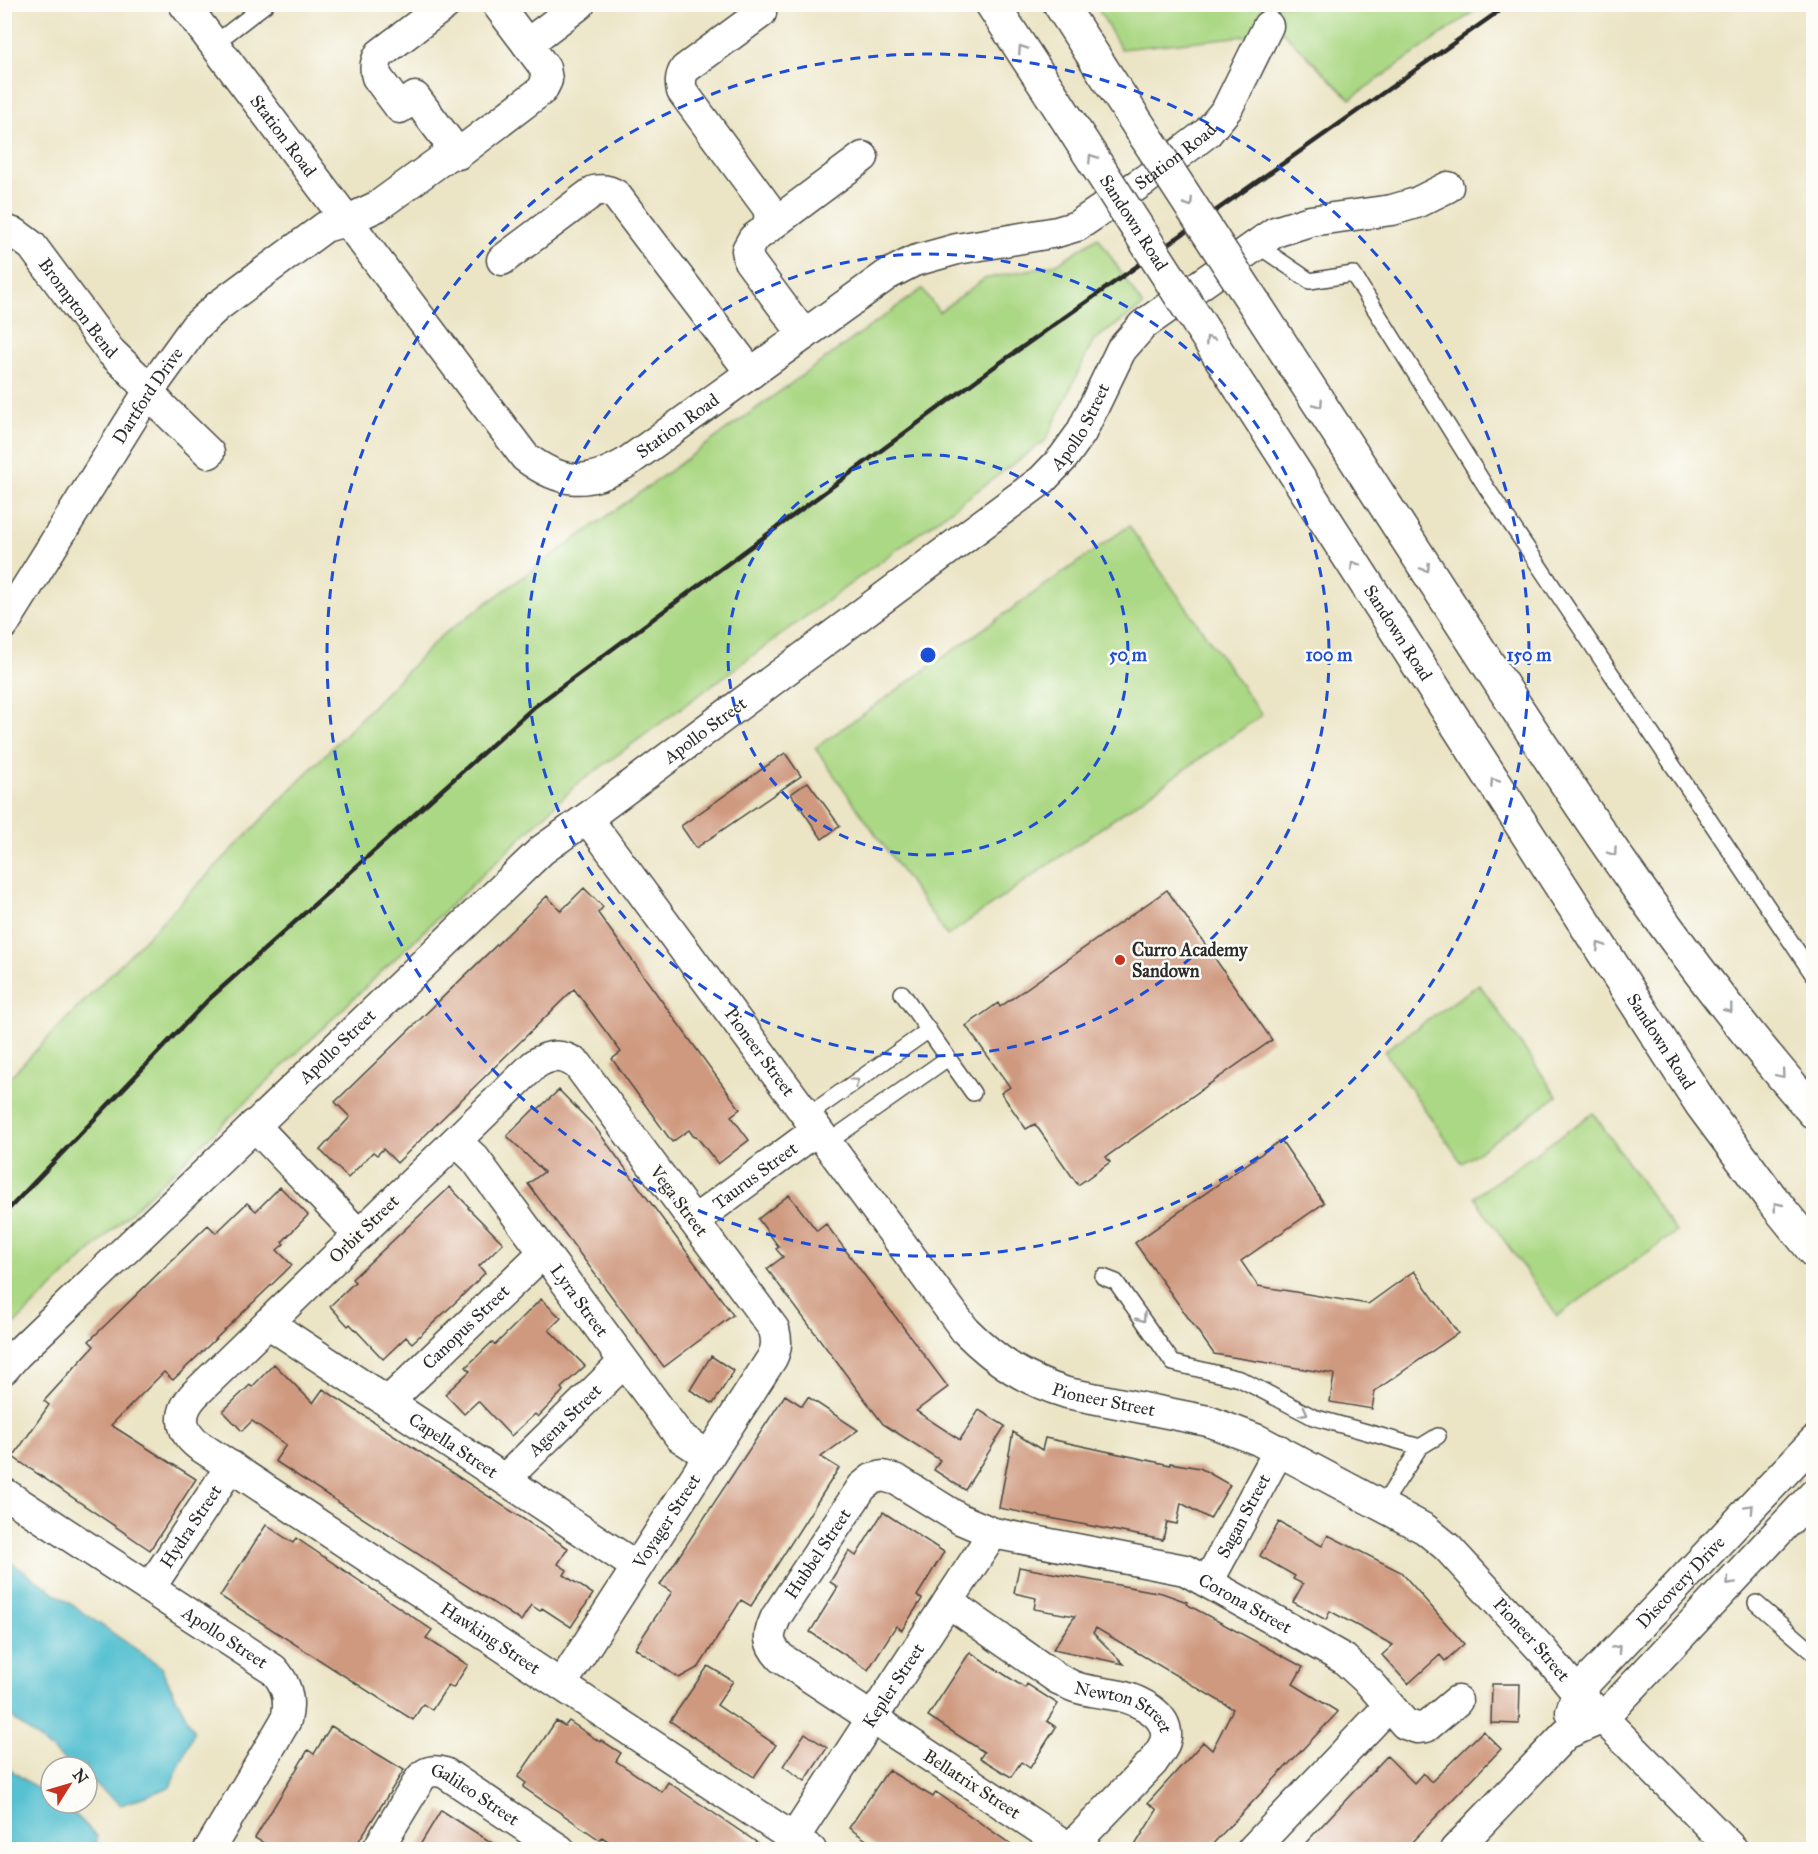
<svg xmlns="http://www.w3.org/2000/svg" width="1818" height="1854" font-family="'IM FELL Great Primer',serif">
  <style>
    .green { fill: #abd884; stroke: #6b8258; stroke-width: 1.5 }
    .water { fill: #56c1d1; stroke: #40767e; stroke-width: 1.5 }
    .building { fill: #cf997f }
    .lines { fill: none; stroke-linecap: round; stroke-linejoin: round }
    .service-casing { stroke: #484742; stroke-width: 18 }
    .minor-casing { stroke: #484742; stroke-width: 33 }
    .secondary-casing { stroke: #484742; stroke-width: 36 }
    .service { stroke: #fff; stroke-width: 15 }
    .minor { stroke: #fff; stroke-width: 30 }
    .secondary { stroke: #fff; stroke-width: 33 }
    .rail { stroke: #2b2b2b; stroke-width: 4.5 }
    .secondary-bridge-casing { stroke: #484742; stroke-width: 36; stroke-linecap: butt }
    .secondary-bridge { stroke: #fff; stroke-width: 33 }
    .oneway { stroke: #a0a0a0 }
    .ring { fill: none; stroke: #1d4ed8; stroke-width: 3; stroke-dasharray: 10 8 }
    .poi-dot { fill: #c8321e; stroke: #fdfcf7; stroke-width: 2 }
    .labels { text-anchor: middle; stroke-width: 5; stroke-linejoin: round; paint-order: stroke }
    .street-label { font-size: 18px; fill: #2b2b2b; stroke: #fdfcf7 }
    .poi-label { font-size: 18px; font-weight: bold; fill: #2b2b2b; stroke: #fdfcf7; text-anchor: start }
    .centre { fill: #1d4ed8; stroke: #fdfcf7; stroke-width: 3 }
    .ring-label { font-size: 18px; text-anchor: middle; font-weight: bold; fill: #1d4ed8; stroke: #fdfcf7; stroke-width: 5; stroke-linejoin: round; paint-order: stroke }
  </style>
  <rect width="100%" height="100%" fill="#fdfcf7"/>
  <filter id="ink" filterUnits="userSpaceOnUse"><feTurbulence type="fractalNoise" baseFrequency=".0167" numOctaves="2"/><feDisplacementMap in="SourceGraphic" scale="12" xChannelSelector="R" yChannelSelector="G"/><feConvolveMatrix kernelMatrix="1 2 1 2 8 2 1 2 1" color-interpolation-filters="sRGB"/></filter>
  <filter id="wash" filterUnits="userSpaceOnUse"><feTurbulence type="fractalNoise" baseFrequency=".008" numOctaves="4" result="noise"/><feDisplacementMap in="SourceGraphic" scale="24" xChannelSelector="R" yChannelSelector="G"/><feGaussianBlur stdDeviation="1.35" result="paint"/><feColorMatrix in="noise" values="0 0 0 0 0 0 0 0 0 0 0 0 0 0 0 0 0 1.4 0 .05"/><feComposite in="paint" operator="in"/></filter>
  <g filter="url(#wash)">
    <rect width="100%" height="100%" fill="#ebe4c5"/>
    <!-- green -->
    <path class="green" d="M1096,5H1483L1350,99L1283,32L1121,49Z
      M1098,237L1143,306L1093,341L1046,440L575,786L5,1333V1082L441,636L922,289L939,312L984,279L1057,264Z
      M1129,526L1262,715L947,936L815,748Z
      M1479,984L1557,1096L1462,1163L1384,1051Z
      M1593,1113L1676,1232L1557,1316L1474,1197Z"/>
    <!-- water -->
    <path class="water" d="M5,1558L160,1666L194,1732L170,1787L121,1805L87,1778V1767H73L5,1712Z
      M5,1766L51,1798V1803C69,1803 85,1825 97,1837L96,1849H5Z"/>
    <g id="blocks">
      <!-- building -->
      <path class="building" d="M785,753L801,776L696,848L681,826Z
        M808,782L840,826L822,839L791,794Z
        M584,888L603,907L598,913L740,1109L731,1116L749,1140L718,1164L696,1136L694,1137L689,1130L672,1142L612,1059L621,1052L574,989L397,1163L383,1149L377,1155L373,1152L348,1178L320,1150L350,1117L335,1102L547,896L561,911Z
        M1167,890L1272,1040L1106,1157L1110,1162L1078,1185L1035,1124L1026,1129L1001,1093L1010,1087L966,1026L998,1003L1000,1007Z
        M559,1090L595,1127L733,1315L664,1367L528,1184L544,1172L507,1136L535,1108L537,1110Z
        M1281,1140L1324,1203L1241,1261L1258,1286L1368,1304L1414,1271L1458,1333L1375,1391L1372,1409L1330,1402L1334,1374L1214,1354L1135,1243Z
        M280,1187L308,1215L282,1242L284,1244L277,1250L292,1265L173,1380L164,1372L111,1425L196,1479L150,1550L13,1457L49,1405L44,1401L94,1346L89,1341L208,1225L216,1233L247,1203L256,1211Z
        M450,1187L469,1207L468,1208L503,1243L479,1266L485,1273L459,1299L412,1343L406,1337L383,1359L350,1324L348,1326L330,1306L355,1282L352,1279Z
        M789,1195L817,1231L826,1224L948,1387L916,1411L960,1440L979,1410L1005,1426L965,1490L934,1470L940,1460L883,1424L767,1269L783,1257L776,1249L779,1247L758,1219Z
        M541,1299L561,1318L549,1330L585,1366L561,1388L563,1391L538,1417L535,1414L511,1436L478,1401L464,1414L445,1394L470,1371L466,1367L492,1342L495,1345Z
        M711,1356L734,1371L713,1404L690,1390Z
        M274,1364L313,1403L323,1389L568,1548L558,1564L567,1570L564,1575L593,1594L571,1627L542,1608L540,1611L531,1605L521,1621L275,1461L286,1445L252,1421L242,1431L223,1411L250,1385L252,1387Z
        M785,1395L802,1406L808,1397L858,1430L821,1457L839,1468L751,1606L741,1600L699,1667L679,1678L635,1648L672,1592L660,1585Z
        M1013,1432L1042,1450L1045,1438L1170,1465V1463L1200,1468L1230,1485L1210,1519L1181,1503L1177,1524L1167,1522L1163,1540L999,1508Z
        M883,1512L944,1552L917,1596L922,1599L902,1630L896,1626L868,1670L810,1632L838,1587L830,1582L849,1551L856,1556Z
        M1279,1522L1322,1546L1328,1535L1401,1572L1464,1644L1445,1661L1440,1655L1408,1684L1382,1655L1393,1645L1330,1611L1326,1620L1293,1602L1303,1584L1293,1579L1295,1576L1260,1556Z
        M266,1525L293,1543L296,1538L432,1630L426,1638L468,1665L453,1688L448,1685L432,1710L423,1704L413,1720L220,1596Z
        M1019,1567L1162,1593L1187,1602L1186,1604L1303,1667L1293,1684L1338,1712L1207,1850H1132L1157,1810L1148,1803L1203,1742L1212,1750L1233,1709L1096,1628L1093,1633L1124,1664L1053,1649L1075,1616L1034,1609L1036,1598L1014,1593Z
        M970,1652L1025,1688L1027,1684L1058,1704L1047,1721L1056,1727L1030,1768L1021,1762L1011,1777L980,1758L984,1752L928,1716Z
        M708,1666L733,1681L717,1705L776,1745L754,1777L670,1721Z
        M1492,1684H1520L1519,1724L1491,1723Z
        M556,1721L565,1726L569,1721L600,1742L601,1740L621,1753L616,1761L662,1792L668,1782L768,1850H622L602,1837L600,1840L523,1787L526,1783L518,1777Z
        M331,1726L404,1770L353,1850H275L255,1838L308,1750L314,1754Z
        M1483,1731L1501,1749L1404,1850H1299L1387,1756L1414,1783L1423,1773L1431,1782Z
        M805,1733L827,1748L805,1781L783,1766Z
        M888,1770L933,1797L936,1792L1019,1850H881L849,1828Z
        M441,1810L503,1850H417Z"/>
    </g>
  </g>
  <g filter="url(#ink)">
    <use href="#blocks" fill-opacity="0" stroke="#484742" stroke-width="1.5"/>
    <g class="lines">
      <!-- service casing -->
      <g class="service-casing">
        <path id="service" d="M214,44L266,4
          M1257,245L1310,281L1353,274L1486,487L1814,976
          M902,993L973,1093
          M807,1116L929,1030
          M827,1143L948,1058
          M1103,1277L1116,1282L1173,1363L1240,1379L1313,1417L1420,1447
          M1382,1506L1420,1447L1438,1436
          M1756,1603L1814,1653"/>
      </g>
      <!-- minor casing -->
      <g class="minor-casing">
        <g id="minor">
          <path id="s1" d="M184,4L525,457C561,484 587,486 626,463L887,275L914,261L957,249L1057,232L1077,226L1145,180L1208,132L1227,109L1268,26"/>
          <path d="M446,4L380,54C375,62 374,68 377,77L400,108L415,97L458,154L542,90L547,80L545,68L497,4"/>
          <path d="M761,13L685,69C680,76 680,83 682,91L768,208L770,219L765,230"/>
          <path d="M527,44L580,4"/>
          <path id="s2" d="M4,230L16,234L32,246L110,351L134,374L164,409L209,453"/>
          <path d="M502,260L594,191C603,189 609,190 616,195L751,373"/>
          <path d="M804,335L749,261L747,250L753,239L863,157"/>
          <path id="s3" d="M4,624L149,391L195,327L218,306L325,227L346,221L378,206L455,150"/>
          <path id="s4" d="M587,818L965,1330C997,1362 1025,1380 1067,1393L1208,1421L1258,1440L1425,1529L1447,1547L1543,1651L1577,1692L1733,1850"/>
          <path d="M254,1125L359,1235"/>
          <path id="s5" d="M456,1141L475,1159L680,1437L709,1456"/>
          <path id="s6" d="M694,1221L817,1130"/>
          <path id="s7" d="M268,1323L637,1567"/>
          <path id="s8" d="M4,1369L17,1354L542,850L587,818L1042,480L1063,458L1081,433L1121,350L1143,325L1275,232L1310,221L1392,210L1416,203L1448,187"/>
          <path id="s9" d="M388,1402L544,1252"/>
          <path id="s10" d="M505,1479L624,1362"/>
          <path id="s11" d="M4,1493L273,1669C287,1684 291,1700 286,1720L209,1850"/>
          <path id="s12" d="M1208,1582L1279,1450"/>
          <path id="s13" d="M150,1588L231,1466"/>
          <path id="s14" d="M948,1602L1058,1679C1064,1681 1069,1685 1075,1687C1090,1692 1106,1693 1121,1696C1139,1701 1168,1714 1166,1737C1165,1747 1158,1754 1153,1762L1070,1848"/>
          <path id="s15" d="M561,1685L772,1358C777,1348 777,1341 774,1329L578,1065C563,1054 549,1054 534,1065L195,1394C178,1412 179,1430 198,1445L811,1850"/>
          <path id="s16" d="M1571,1712L1577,1692L1814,1441"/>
          <path id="s17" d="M794,1838L993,1533"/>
          <path id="s18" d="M377,1850L420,1779C427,1770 435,1770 445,1773L560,1850"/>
          <path id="s19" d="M1072,1850L781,1658C766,1642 768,1636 776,1617L862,1487L872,1479L883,1476L897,1480L960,1519L993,1533L1185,1570L1344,1659L1370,1683L1405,1724L1417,1728L1426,1727L1457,1701"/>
          <path d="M1252,1850L1389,1706"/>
          <path d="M1455,1850L1566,1734L1603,1718L1814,1494"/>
        </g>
      </g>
      <!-- secondary casing -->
      <g class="secondary-casing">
        <g id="secondary">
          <path d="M992,4L1051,94"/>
          <path d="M1060,4L1100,66"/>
          <path d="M1288,355C1356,460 1424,565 1492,670C1591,823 1693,975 1814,1112"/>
          <path id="s20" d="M1241,389L1702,1105L1771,1198L1814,1251"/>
        </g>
      </g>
      <!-- service -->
      <use href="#service" class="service"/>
      <!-- minor -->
      <use href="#minor" class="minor"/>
      <!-- secondary -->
      <use href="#secondary" class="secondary"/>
      <!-- rail -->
      <path class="rail" d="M4,1214L207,1001L534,707L994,367L1509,4"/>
      <!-- secondary-bridge casing -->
      <g class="secondary-bridge-casing">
        <g id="secondary-bridge">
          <path d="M1100,66L1288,355"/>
          <path id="s21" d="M1051,94L1241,389"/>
        </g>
      </g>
      <!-- secondary-bridge -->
      <use href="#secondary-bridge" class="secondary-bridge"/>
    </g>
    <!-- one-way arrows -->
    <defs><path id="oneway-chevron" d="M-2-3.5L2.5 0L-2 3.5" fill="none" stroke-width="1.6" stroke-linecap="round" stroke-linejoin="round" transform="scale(1.5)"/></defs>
    <g class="oneway">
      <use href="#oneway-chevron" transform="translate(1022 49) rotate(-123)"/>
      <use href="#oneway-chevron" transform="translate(1092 158) rotate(-123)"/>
      <use href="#oneway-chevron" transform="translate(1189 203) rotate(57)"/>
      <use href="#oneway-chevron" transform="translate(1209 340) rotate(-123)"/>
      <use href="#oneway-chevron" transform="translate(1319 404) rotate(57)"/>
      <use href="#oneway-chevron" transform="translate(1354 565) rotate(-123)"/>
      <use href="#oneway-chevron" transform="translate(1426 568) rotate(57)"/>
      <use href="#oneway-chevron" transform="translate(1494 782) rotate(-123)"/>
      <use href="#oneway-chevron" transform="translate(1613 852) rotate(55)"/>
      <use href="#oneway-chevron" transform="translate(1600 946) rotate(-123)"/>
      <use href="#oneway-chevron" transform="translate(1729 1009) rotate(52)"/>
      <use href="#oneway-chevron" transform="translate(1781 1074) rotate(50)"/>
      <use href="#oneway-chevron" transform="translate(855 1082) rotate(-35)"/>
      <use href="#oneway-chevron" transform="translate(1777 1206) rotate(-129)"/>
      <use href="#oneway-chevron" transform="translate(1142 1318) rotate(55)"/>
      <use href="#oneway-chevron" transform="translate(1304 1412) rotate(27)"/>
      <use href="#oneway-chevron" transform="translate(1750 1508) rotate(-47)"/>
      <use href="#oneway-chevron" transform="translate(1730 1582) rotate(133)"/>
      <use href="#oneway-chevron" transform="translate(1617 1649) rotate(-47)"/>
    </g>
  </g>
  <!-- distance rings -->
  <g class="ring">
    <circle cx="928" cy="655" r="200"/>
    <circle cx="928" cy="655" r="401"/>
    <circle cx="928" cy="655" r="601"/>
  </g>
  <!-- markers -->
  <circle class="poi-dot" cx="1120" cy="960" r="6"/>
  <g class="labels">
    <!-- street labels -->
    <g class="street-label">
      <text dy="6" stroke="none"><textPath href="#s1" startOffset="165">Station Road</textPath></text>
      <text dy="6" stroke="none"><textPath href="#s1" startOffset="1316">Station Road</textPath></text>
      <text dy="6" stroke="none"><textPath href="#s21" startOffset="153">Sandown Road</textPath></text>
      <text dy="6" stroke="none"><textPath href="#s2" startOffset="110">Brompton Bend</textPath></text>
      <text dy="6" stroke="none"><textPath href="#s3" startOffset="270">Dartford Drive</textPath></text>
      <text dy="6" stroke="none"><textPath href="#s1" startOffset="740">Station Road</textPath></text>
      <text dy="6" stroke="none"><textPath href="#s8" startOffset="1436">Apollo Street</textPath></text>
      <text dy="6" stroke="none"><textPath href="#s20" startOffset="290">Sandown Road</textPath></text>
      <text dy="6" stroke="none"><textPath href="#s8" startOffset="950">Apollo Street</textPath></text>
      <text dy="6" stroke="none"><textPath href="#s20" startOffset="776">Sandown Road</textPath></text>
      <text dy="6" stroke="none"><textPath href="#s8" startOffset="464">Apollo Street</textPath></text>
      <text dy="6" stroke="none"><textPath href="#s4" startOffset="291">Pioneer Street</textPath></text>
      <text dy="6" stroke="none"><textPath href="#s6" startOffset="76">Taurus Street</textPath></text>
      <text transform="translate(679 1201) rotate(53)" y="6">Vega Street</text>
      <text transform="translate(364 1229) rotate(-44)" y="6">Orbit Street</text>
      <text dy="6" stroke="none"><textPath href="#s5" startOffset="202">Lyra Street</textPath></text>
      <text dy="6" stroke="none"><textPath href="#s9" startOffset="108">Canopus Street</textPath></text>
      <text dy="6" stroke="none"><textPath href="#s4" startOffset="795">Pioneer Street</textPath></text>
      <text dy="6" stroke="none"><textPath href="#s10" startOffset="84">Agena Street</textPath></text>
      <text dy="6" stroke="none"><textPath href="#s7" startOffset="222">Capella Street</textPath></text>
      <text dy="6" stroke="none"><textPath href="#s12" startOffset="75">Sagan Street</textPath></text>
      <text dy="6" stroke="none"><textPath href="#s15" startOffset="195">Voyager Street</textPath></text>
      <text dy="6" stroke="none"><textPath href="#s13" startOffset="74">Hydra Street</textPath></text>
      <text dy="6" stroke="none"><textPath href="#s19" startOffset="470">Hubbel Street</textPath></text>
      <text dy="6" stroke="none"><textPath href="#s16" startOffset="172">Discovery Drive</textPath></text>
      <text dy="6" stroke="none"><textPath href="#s19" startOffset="963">Corona Street</textPath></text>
      <text dy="6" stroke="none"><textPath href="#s11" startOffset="264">Apollo Street</textPath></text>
      <text dy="6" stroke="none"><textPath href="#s15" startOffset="1678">Hawking Street</textPath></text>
      <text dy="6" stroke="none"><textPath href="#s4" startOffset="1298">Pioneer Street</textPath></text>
      <text dy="6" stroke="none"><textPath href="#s17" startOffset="182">Kepler Street</textPath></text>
      <text dy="6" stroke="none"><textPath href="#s14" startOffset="207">Newton Street</textPath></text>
      <text transform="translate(972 1784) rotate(33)" y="6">Bellatrix Street</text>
      <text dy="6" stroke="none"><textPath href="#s18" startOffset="147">Galileo Street</textPath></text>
    </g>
    <!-- poi labels -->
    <g class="poi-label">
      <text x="1132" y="956">Curro Academy<tspan x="1132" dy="21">Sandown</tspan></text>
    </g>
  </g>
  <circle cx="928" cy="655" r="9" class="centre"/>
  <g class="ring-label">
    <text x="1128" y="661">50 m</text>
    <text x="1329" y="661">100 m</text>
    <text x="1529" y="661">150 m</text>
  </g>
  <!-- margin -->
  <rect width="1818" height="1854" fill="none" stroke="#fdfcf7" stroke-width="24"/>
  <!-- north arrow -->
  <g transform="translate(69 1785) rotate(53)"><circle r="28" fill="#fdfcf7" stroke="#a9a8a5" stroke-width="1.5"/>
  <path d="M0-4.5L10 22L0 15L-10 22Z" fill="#c8321e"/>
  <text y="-9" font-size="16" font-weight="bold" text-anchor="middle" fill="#2b2b2b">N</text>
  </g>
</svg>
